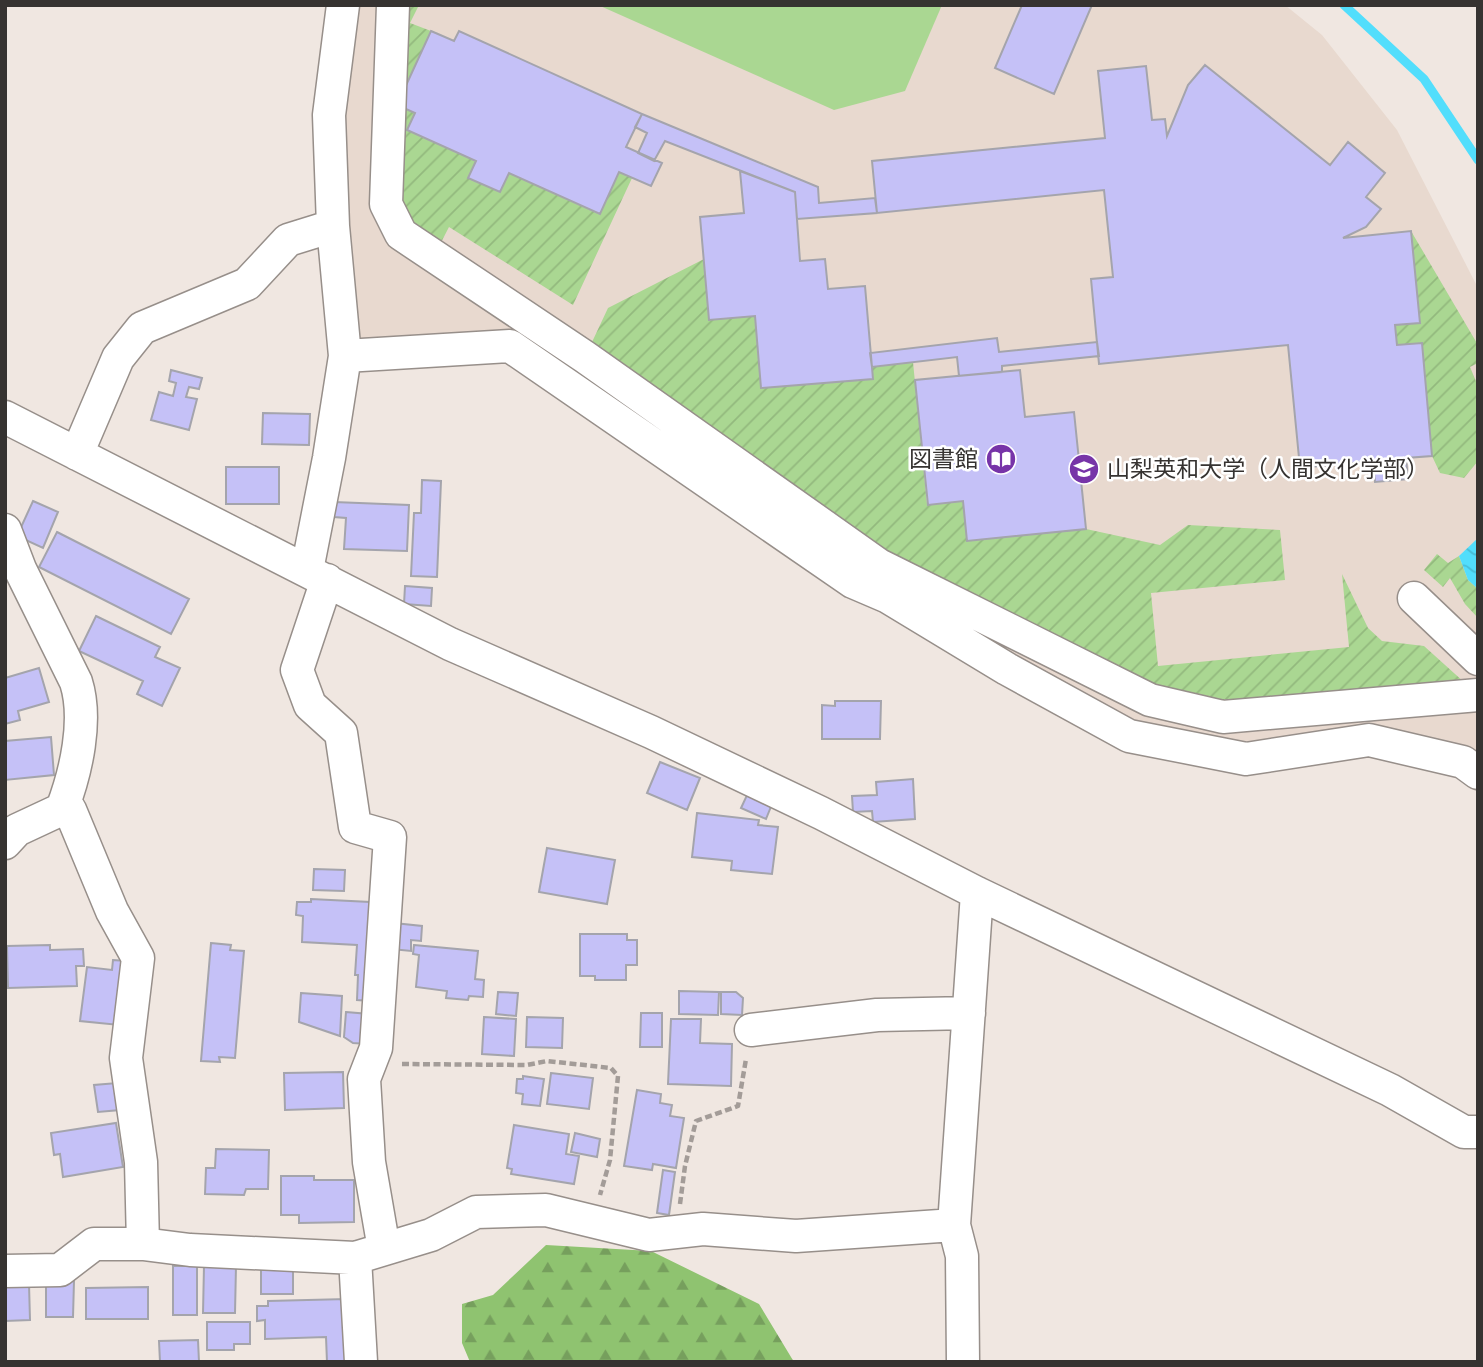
<svg xmlns="http://www.w3.org/2000/svg" width="1483" height="1367" font-family="Manrope,'Noto Sans JP',sans-serif">
  <style>
    .built { fill: #e8d9cf }
    .forest { fill: url(#forest-firs) }
    .garden { fill: url(#garden-furrows) }
    .pitch { fill: #aad792 }
    .water { fill: url(#water-waves) }
    .lines { fill: none; stroke-linecap: round; stroke-linejoin: round }
    .stream { stroke: #52defc; stroke-width: 9 }
    .building { fill: #c5c1f7; stroke: #a4a4ac; stroke-width: 2 }
    .minor-casing { stroke: #978f8a; stroke-width: 35 }
    .path { stroke: #a39c98; stroke-width: 4.5; stroke-dasharray: 7 3.5; stroke-linecap: butt }
    .minor { stroke: #fff; stroke-width: 32 }
    .labels { text-anchor: middle; stroke-width: 5; stroke-linejoin: round; paint-order: stroke }
    .poi-label { font-size: 23px; fill: #363331; stroke: #fff; text-anchor: end }
  </style>
  <defs>
    <pattern id="forest-firs" width="22" height="20" patternUnits="userSpaceOnUse" patternTransform="scale(1.75)"><rect width="22" height="20" fill="#8fc370"/><path d="M5 1l3.5 6h-7zM16 11l3.5 6h-7z" fill="#769f5d"/></pattern>
    <pattern id="garden-furrows" width="10" height="10" patternUnits="userSpaceOnUse" patternTransform="scale(1.75)"><rect width="10" height="10" fill="#aad792"/><path d="M-1 1l2-2M0 10L10 0M9 11l2-2" fill="none" stroke="#93b97e"/></pattern>
    <pattern id="water-waves" width="16" height="10" patternUnits="userSpaceOnUse" patternTransform="scale(1.75)"><rect width="16" height="10" fill="#52defc"/><path d="M0 5q4-4 8 0t8 0" fill="none" stroke="#48bfd8"/></pattern>
  </defs>
  <rect width="100%" height="100%" fill="#f0e7e1"/>
  <!-- built -->
  <path class="built" d="M343,5H1285L1322,35L1397,130L1478,288V758L1247,748L1141,730L1018,656L853,582L510,346L345,356Z"/>
  <!-- forest -->
  <path class="forest" d="M546,1245L651,1251L759,1304L794,1362H470L462,1343V1304L493,1295Z"/>
  <!-- garden -->
  <path class="garden" d="M393,5H419L410,23L431,31L397,104L415,113L476,161L469,178L500,192L509,173L599,214L619,172L632,178L573,305L449,227L434,256L401,234Z
    M1411,231L1478,345V363L1470,367L1478,386V461L1464,478L1440,473L1432,456L1422,343L1397,345L1395,325L1420,322Z
    M704,259L709,320L755,316L761,388L872,379V367L913,362L927,504L963,501L967,541L1086,529L1160,545L1188,525L1280,530L1285,580L1151,593L1158,666L1349,647L1342,574L1368,628L1382,641L1424,646L1465,683L1244,701L1164,694L879,546L585,357L608,308Z
    M1437,554L1448,563L1459,556L1468,580L1478,589V618L1465,604L1450,578L1443,587L1424,570Z"/>
  <!-- pitch -->
  <path class="pitch" d="M598,5H942L905,91L834,110Z"/>
  <!-- water -->
  <path class="water" d="M1478,538V589L1468,580L1459,556Z"/>
  <g class="lines">
    <!-- stream -->
    <path class="stream" d="M1344,5L1424,79L1478,160"/>
  </g>
  <!-- building -->
  <path class="building" d="M1022,5H1092L1054,94L995,68Z
    M431,31L454,41L459,31L642,114L626,147L662,163L651,186L619,172L600,214L509,173L500,192L468,178L476,161L407,130L415,113L397,105Z
    M1205,65L1330,165L1348,142L1385,173L1366,197L1381,209L1366,227L1343,238L1411,231L1420,323L1395,325L1397,345L1422,343L1432,456L1406,458L1408,479L1375,482L1373,461L1300,468L1288,345L1099,364L1091,279L1113,277L1104,190L877,213L872,161L1105,138L1098,71L1146,66L1152,120L1165,119L1167,136L1188,85Z
    M642,114L818,187L819,203L875,198L877,213L797,219L795,192L665,141L654,161L638,153L647,133L635,127Z
    M740,171L795,192L800,261L825,259L828,289L865,286L873,379L761,388L755,316L709,320L700,217L744,213Z
    M997,338L999,352L1097,342L1099,356L1002,366V372L959,376L957,357L872,367L870,353Z
    M171,370L202,378L199,389L189,387L186,397L197,399L189,430L151,420L159,392L173,396L176,383L169,381Z
    M1020,370L1025,417L1074,412L1086,529L967,541L963,501L928,505L915,380Z
    M263,413L310,414L309,445L262,444Z
    M226,467H279V504H226Z
    M422,480L441,481L437,577L411,576L414,513H421Z
    M33,501L58,512L43,548L17,536Z
    M334,502L409,505L407,551L344,549L346,518L334,517Z
    M57,532L189,599L171,634L39,567Z
    M405,586L432,588L431,606L404,604Z
    M96,616L160,647L155,657L180,668L162,706L137,694L143,681L79,651Z
    M39,668L49,702L18,711L20,720L5,724V678Z
    M835,701H881L880,739H822V705L835,706Z
    M51,737L54,775L5,780V741Z
    M660,762L700,778L687,810L647,793Z
    M913,779L915,819L873,822L872,811L853,812L852,796L877,795L876,782Z
    M748,793L772,804L766,819L741,808Z
    M697,813L759,820L758,825L778,827L772,874L731,870L732,861L692,857Z
    M547,848L615,860L607,904L539,892Z
    M314,869L345,870L344,891L313,890Z
    M311,899L370,902V1001L357,1000L358,975H355L357,945L302,942L303,916L296,915L297,902H311Z
    M394,923L422,926L421,941L411,940V951L392,949Z
    M580,934H627V940H637V965H626V980H595V976H580Z
    M211,943L231,945L230,950L244,951L235,1058L219,1057L220,1062L201,1061Z
    M50,945V950L83,949L84,966H76L77,986L8,988L7,946Z
    M414,945L478,951L475,979L484,980L483,997L469,996L468,1000L446,998L447,991L416,987L419,955L413,954Z
    M113,960L126,961L119,1025L80,1021L87,967L112,970Z
    M679,991L719,992L718,1015L679,1014Z
    M498,992L518,993L516,1016L496,1014Z
    M721,992H736L743,998L742,1015L721,1014Z
    M301,993L342,996L340,1036L299,1022Z
    M346,1012L369,1014L367,1044L353,1043L344,1037Z
    M641,1013H662V1047H640Z
    M484,1017L516,1019L514,1056L482,1054Z
    M527,1017L563,1018L562,1048L526,1047Z
    M671,1019H701L700,1043L732,1044L731,1086L668,1084Z
    M343,1072L344,1108L285,1110L284,1073Z
    M551,1073L593,1078L589,1109L547,1104Z
    M523,1076L544,1079L540,1106L522,1104L523,1094L516,1093L517,1079H523Z
    M117,1083L120,1110L98,1112L94,1085Z
    M637,1090L661,1094L660,1103L672,1105L670,1116L684,1118L676,1168L653,1164L652,1170L624,1166Z
    M116,1123L123,1167L63,1177L60,1154L54,1155L51,1133Z
    M514,1125L569,1134L566,1154L579,1156L574,1184L511,1174L512,1169L507,1168Z
    M575,1133L600,1139L597,1157L571,1152Z
    M216,1149L269,1150L268,1189H246L244,1195L205,1194L206,1168H215Z
    M663,1170L675,1172L669,1215L657,1213Z
    M281,1176H314V1180H354V1222L299,1223V1215H281Z
    M261,1265H293V1294H261Z
    M173,1266H197V1315H173Z
    M204,1266H236L235,1313H203Z
    M46,1281H74L73,1317H46Z
    M5,1284H29L30,1320L5,1321Z
    M148,1287V1319H86V1288Z
    M347,1299L349,1362H327L326,1337L265,1339V1320L257,1321V1306H268V1301Z
    M207,1322H250V1344H234V1350H207Z
    M198,1340L199,1362H160L159,1341Z"/>
  <g class="lines">
    <!-- minor casing -->
    <g class="minor-casing">
      <path id="minor" d="M393,5L386,204L401,234L585,357L879,565L1150,700L1223,717L1478,695
        M345,356L510,346L853,582L888,597L1007,669L1129,736L1246,759L1369,740L1463,762L1478,773
        M5,417L450,644L651,732L821,813L977,893L1390,1090L1464,1132H1478
        M77,454L118,358L142,328L247,284L288,240L333,226
        M5,530L20,569L76,682C88,720 76,772 62,809L17,830L5,843
        M307,570L329,458L345,356L333,226L329,115L343,5
        M327,580L297,670L310,705L341,733L355,827L390,837L376,1048L364,1079L369,1162L384,1249
        M1414,598L1478,659
        M62,809L70,810L112,911L138,958L126,1058L141,1162L143,1244
        M751,1030L877,1015L969,1013
        M355,1258L361,1362
        M5,1271L60,1270L94,1244H143L190,1250L355,1258L431,1235L476,1212L546,1210L649,1235L703,1229L796,1236L954,1225
        M963,1362L962,1256L954,1225L977,893"/>
    </g>
    <!-- path -->
    <path class="path" d="M402,1064L527,1065L547,1061L611,1068L618,1076L610,1160L600,1195
      M680,1204L685,1166L696,1121L738,1106L746,1059"/>
    <!-- minor -->
    <use href="#minor" class="minor"/>
  </g>
  <!-- icons -->
  <defs>
    <g id="library-disc" transform="scale(1.575)"><circle r="9.5" fill="#7734a8" stroke="#fff"/><path d="M-6-4Q-3-5.5-.7-3.5V5Q-3 3-6 4ZM6-4Q3-5.5 .7-3.5V5Q3 3 6 4Z" fill="#fff"/></g>
    <g id="university-disc" transform="scale(1.575)"><circle r="9.5" fill="#7734a8" stroke="#fff"/><path d="M0-5L7-2L0 1L-7-2ZM-4 1L0 2.5L4 1V4Q0 6-4 4Z" fill="#fff"/></g>
  </defs>
  <g fill-rule="evenodd">
    <use href="#library-disc" x="1001" y="459"/>
    <use href="#university-disc" x="1084" y="469"/>
  </g>
  <g class="labels">
    <!-- poi labels -->
    <g class="poi-label">
      <text x="978" y="467">図書館</text>
      <text x="1107" y="477" text-anchor="start">山梨英和大学（人間文化学部）</text>
    </g>
  </g>
  <!-- border -->
  <rect width="1483" height="1367" fill="none" stroke="#363331" stroke-width="14"/>
</svg>
